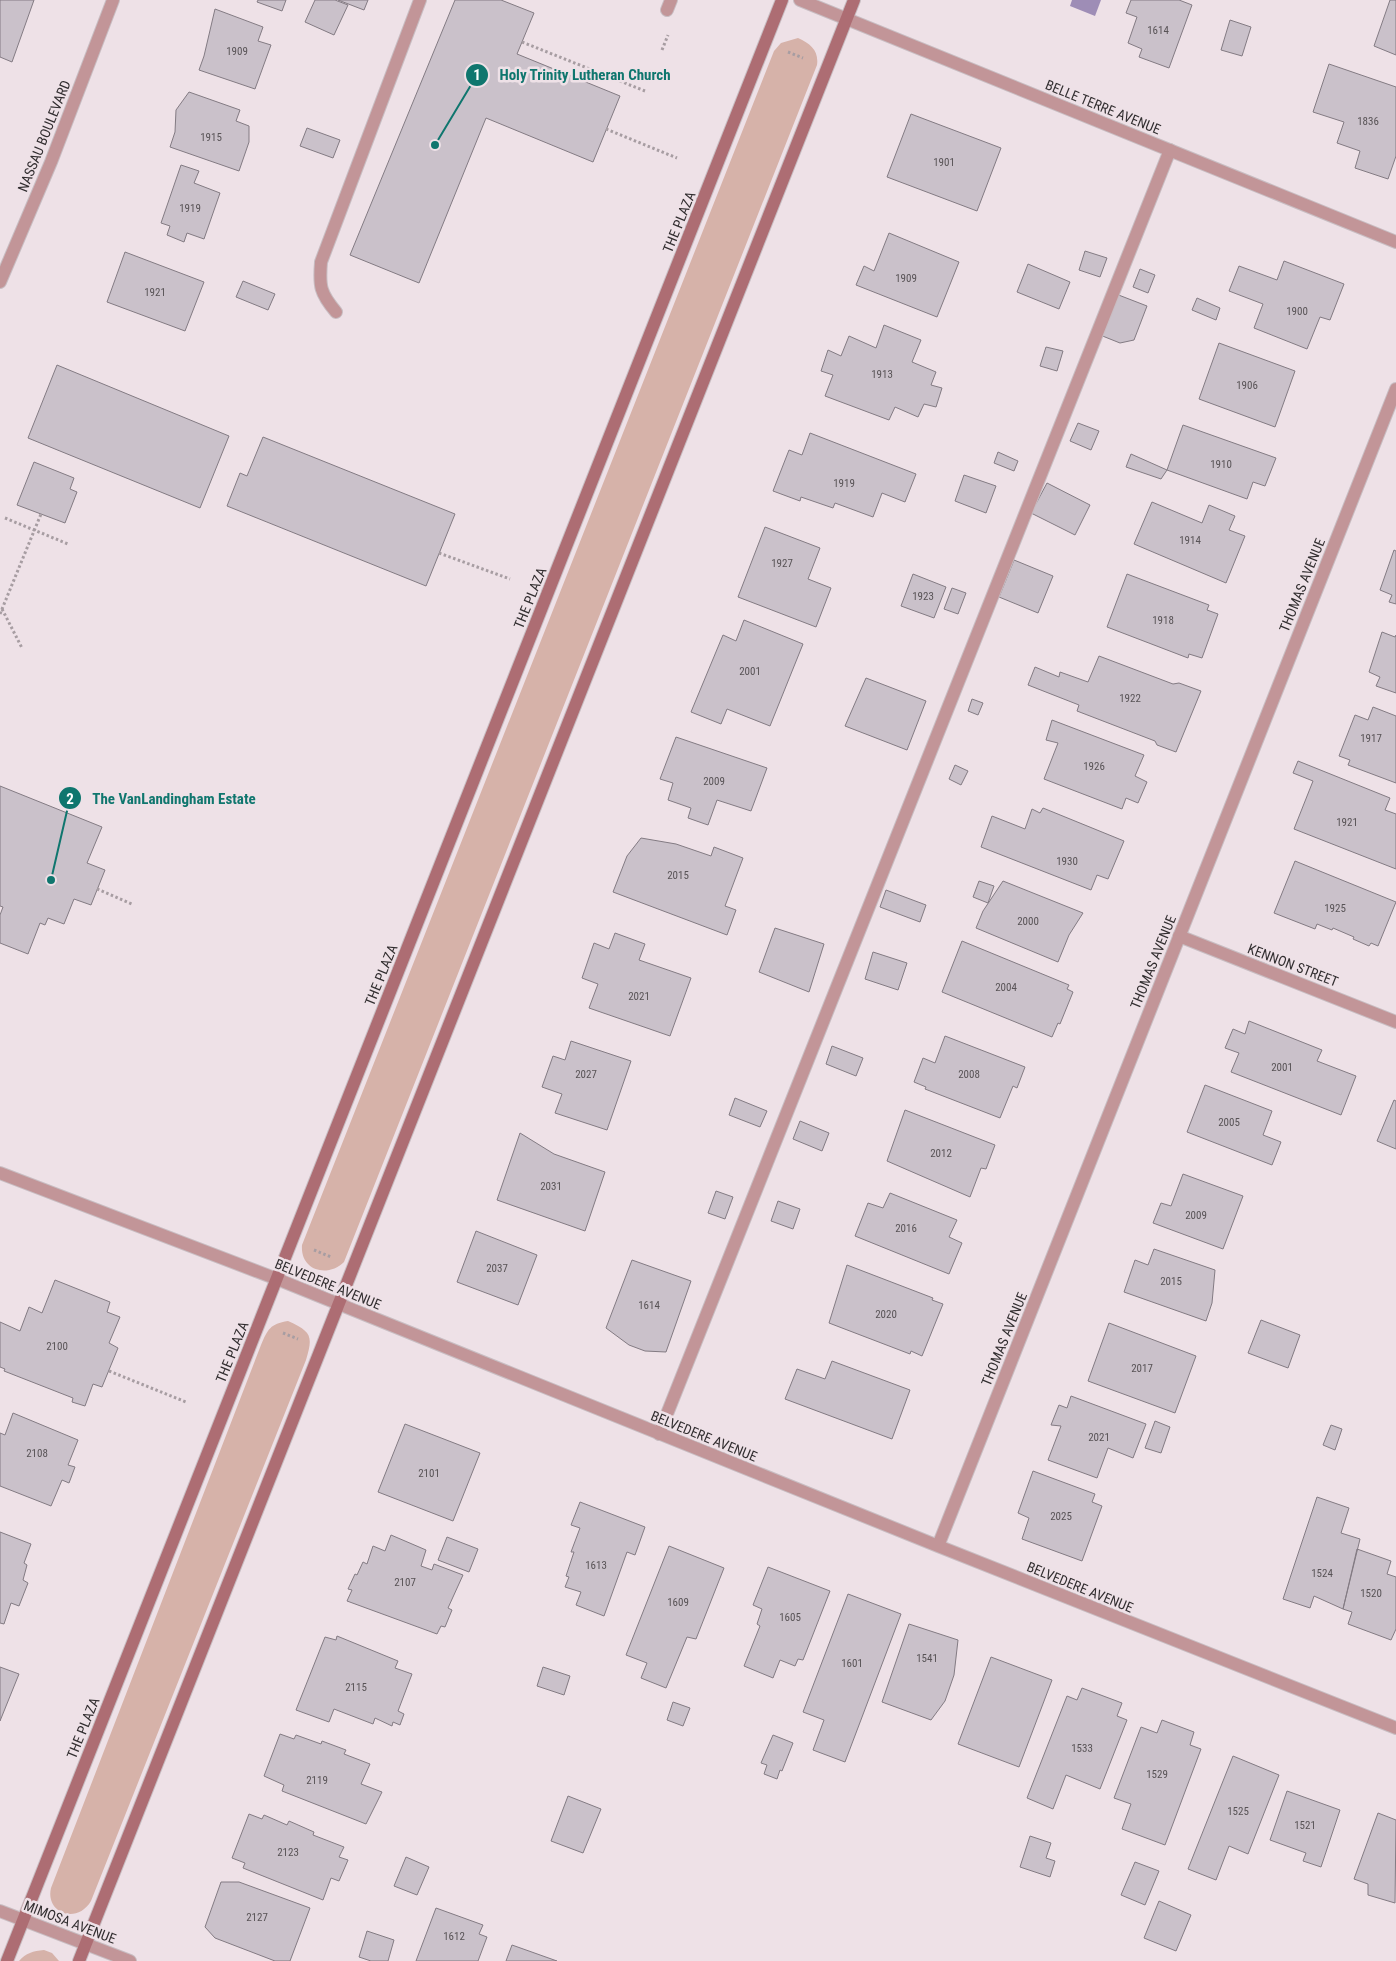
<svg xmlns="http://www.w3.org/2000/svg" width="1396" height="1961" font-family="'Roboto Condensed',sans-serif">
  <style>
    .green { fill: #d6b2a9 }
    .water { fill: #9e8db6 }
    .building { fill: #cac1ca; stroke: #837b83 }
    .lines { fill: none; stroke-linecap: round; stroke-linejoin: round }
    .lane-casing { stroke: #c8bdc2; stroke-width: 14 }
    .street-casing { stroke: #c8bdc2; stroke-width: 14 }
    .secondary-casing { stroke: #c8bdc2; stroke-width: 14 }
    .path { stroke: #a79da2; stroke-width: 3; stroke-dasharray: 2.5 2.5; stroke-linecap: butt }
    .lane { stroke: #c29598; stroke-width: 12 }
    .street { stroke: #c29598; stroke-width: 12 }
    .secondary { stroke: #ad6d73; stroke-width: 12 }
    .labels { text-anchor: middle; stroke-width: 5; stroke-linejoin: round; paint-order: stroke }
    .number-label { font-size: 11px; fill: #585356 }
    .street-label { font-size: 14px; fill: #322e30; stroke: #eee1e7 }
    .leader { fill: none; stroke: #0f766e; stroke-width: 2 }
    .callout-dot { fill: #0f766e; stroke: #eee1e7; stroke-width: 2 }
    .mark-label { font-size: 15px; text-anchor: middle; font-weight: bold; fill: #fff }
    .callout-label { font-size: 15px; text-anchor: middle; font-weight: bold; fill: #0f766e; stroke: #eee1e7; stroke-width: 5; stroke-linejoin: round; paint-order: stroke }
  </style>
  <rect width="100%" height="100%" fill="#eee1e7"/>
  <!-- green -->
  <path class="green" d="M798,38C811,44 819,51 817,65L344,1262C328,1278 300,1271 302,1245L774,51L781,43Z
    M288,1321C312,1332 313,1336 306,1360L91,1901C77,1925 45,1913 51,1888L261,1345C268,1329 270,1324 288,1321Z
    M44,1950L52,1953L59,1961H19C26,1953 33,1951 44,1950Z"/>
  <!-- water -->
  <path class="water" d="M1072,0H1101L1095,16L1070,6Z"/>
  <!-- building -->
  <path class="building" d="M0,0H34L12,62L0,57Z
    M258,0H286L282,11L257,2Z
    M315,0H335L348,5L334,35L305,22Z
    M338,0H368L364,10Z
    M455,0H501L534,13L517,54L620,96L593,162L486,118L419,283L350,255Z
    M1131,0H1179L1192,5L1169,68L1139,57L1142,49L1128,43L1137,17L1126,13Z
    M1390,0H1396V55L1374,46Z
    M215,9L263,27L258,41L271,45L255,89L199,70L204,56Z
    M1230,20L1251,27L1242,56L1221,50Z
    M1329,64L1396,87V156L1388,179L1355,168L1360,151L1337,143L1344,122L1313,112Z
    M189,92L240,110L236,121L249,126V142L239,171L170,147L175,132L176,110Z
    M911,114L1001,148L977,211L887,177Z
    M307,128L340,140L333,158L300,146Z
    M181,165L199,171L194,183L220,193L204,239L187,233L184,242L167,235L170,226L161,223Z
    M889,233L959,262L937,317L856,285L864,266L874,271Z
    M1085,251L1107,258L1100,277L1079,270Z
    M125,252L204,282L185,331L107,302Z
    M1284,261L1344,284L1330,320L1320,317L1307,349L1254,328L1263,304L1229,291L1239,266L1277,280Z
    M1028,264L1070,282L1059,309L1017,292Z
    M1140,269L1155,275L1148,293L1133,287Z
    M243,281L275,294L268,310L236,297Z
    M1116,294L1147,306L1134,340L1120,343L1100,335Z
    M1197,298L1220,308L1216,320L1192,310Z
    M884,325L921,340L912,362L936,372L931,385L942,388L936,407L924,404L918,417L895,407L889,420L825,396L833,375L821,371L828,350L841,356L849,336L876,348Z
    M1219,343L1295,371L1275,427L1199,399Z
    M1046,347L1063,351L1057,371L1040,366Z
    M57,365L229,436L200,508L28,438Z
    M1078,423L1099,431L1091,450L1070,441Z
    M1183,425L1276,458L1265,486L1253,482L1247,499L1167,470Z
    M810,433L916,474L905,502L882,493L873,517L835,503L833,508L801,497L800,501L773,491L789,450L802,455Z
    M263,437L455,514L426,586L227,506L240,473L247,476Z
    M998,452L1018,461L1014,471L994,463Z
    M1131,454L1167,470L1161,479L1126,467Z
    M34,462L74,478L70,489L77,492L65,523L17,505Z
    M964,475L996,486L986,513L955,501Z
    M1047,483L1090,505L1075,535L1031,513Z
    M1152,502L1202,523L1209,505L1235,516L1229,530L1245,536L1226,583L1134,544Z
    M765,527L820,548L808,579L831,588L816,627L738,597Z
    M1394,550L1396,551V604L1389,602L1392,595L1380,590Z
    M1014,560L1053,576L1038,613L999,597Z
    M913,574L946,587L934,618L901,606Z
    M1127,574L1209,605L1207,610L1218,614L1202,658L1189,654L1188,658L1107,627Z
    M952,588L966,593L958,614L944,609Z
    M744,620L803,644L770,726L727,709L721,724L691,712L723,635L736,641Z
    M1382,632L1395,637L1396,635V693L1376,686L1380,677L1369,672Z
    M1099,656L1173,684L1179,683L1201,691L1176,752L1157,745L1155,741L1077,711L1079,705L1028,685L1035,667L1059,677L1060,672L1088,682Z
    M866,678L926,701L907,750L845,726Z
    M972,699L983,703L978,715L968,711Z
    M1373,707L1396,716V783L1348,765L1350,760L1339,756L1355,715L1368,720Z
    M1052,720L1144,755L1135,776L1147,782L1138,803L1126,798L1122,809L1044,779L1058,743L1046,740Z
    M676,737L767,768L751,811L717,800L708,825L688,818L691,808L668,800L673,783L660,779Z
    M1298,761L1390,798L1385,810L1396,814V869L1294,829L1313,781L1293,773Z
    M955,765L968,771L961,785L949,779Z
    M0,786L102,827L87,863L105,870L91,905L74,899L64,924L48,918L45,925L40,923L28,954L0,943V915L3,907L0,906Z
    M1043,808L1124,841L1108,879L1097,875L1091,890L981,847L992,816L1025,829L1032,809L1040,813Z
    M641,838L676,844L711,856L714,847L743,858L725,906L736,910L727,935L613,892L627,856Z
    M1295,861L1396,902L1378,946L1371,943L1369,946L1353,939L1354,937L1333,928L1332,930L1317,924L1315,929L1274,913Z
    M979,881L994,886L988,903L973,897Z
    M1003,881L1083,913L1069,935L1058,962L976,928L983,911Z
    M886,890L926,905L920,922L880,907Z
    M775,928L824,944L809,992L759,972Z
    M615,933L645,944L639,960L691,978L670,1036L589,1008L598,984L582,978L594,943L609,949Z
    M962,941L1069,985L1067,989L1073,992L1060,1024L1058,1023L1052,1037L942,992Z
    M873,952L907,963L898,990L865,979Z
    M1249,1021L1322,1050L1317,1061L1356,1076L1341,1115L1231,1072L1239,1053L1225,1048L1233,1029L1245,1034Z
    M945,1036L1025,1067L1017,1088L1013,1086L1000,1118L925,1089L926,1087L914,1082L923,1058L935,1063Z
    M571,1041L631,1061L607,1130L555,1113L562,1094L542,1087L553,1056L565,1060Z
    M832,1046L863,1058L856,1076L826,1064Z
    M1205,1085L1272,1111L1263,1135L1281,1142L1272,1165L1187,1132Z
    M735,1098L767,1111L760,1127L729,1115Z
    M1394,1100L1396,1101V1149L1377,1141Z
    M905,1110L995,1145L986,1169L981,1168L970,1197L887,1161Z
    M800,1121L829,1133L822,1151L793,1139Z
    M520,1133L554,1154L605,1172L585,1231L497,1200Z
    M1183,1174L1243,1196L1223,1249L1153,1223L1161,1203L1171,1206Z
    M716,1191L733,1197L725,1219L708,1213Z
    M890,1193L957,1220L949,1237L962,1243L949,1274L855,1236L868,1203L883,1208Z
    M778,1201L800,1209L793,1229L771,1221Z
    M476,1231L537,1255L518,1305L457,1282Z
    M1154,1249L1215,1270L1212,1303L1206,1321L1124,1292L1135,1260L1148,1265Z
    M632,1260L691,1281L666,1352L645,1351L629,1345L606,1328Z
    M847,1265L933,1298L932,1300L943,1304L922,1356L911,1351L910,1354L829,1323Z
    M55,1280L110,1302L107,1312L120,1317L109,1343L118,1348L102,1387L93,1384L85,1406L72,1402L73,1398L4,1371L5,1369L0,1367V1322L20,1331L29,1307L42,1313Z
    M1261,1320L1300,1335L1288,1368L1248,1353Z
    M1109,1323L1196,1356L1175,1413L1088,1381Z
    M832,1361L910,1390L892,1439L785,1399L797,1369L825,1379Z
    M1071,1396L1146,1424L1133,1458L1108,1448L1097,1478L1048,1460L1061,1426L1051,1425L1059,1405L1067,1408Z
    M13,1413L78,1440L68,1465L75,1467L69,1483L62,1480L51,1506L0,1486V1433L5,1435Z
    M1155,1421L1170,1427L1161,1453L1145,1448Z
    M405,1424L480,1453L453,1521L378,1492Z
    M1331,1425L1342,1429L1335,1450L1323,1445Z
    M1033,1471L1095,1494L1092,1502L1102,1506L1082,1561L1022,1539L1029,1518L1018,1513Z
    M1317,1497L1349,1508L1341,1533L1360,1539L1343,1609L1314,1596L1310,1608L1283,1599Z
    M580,1502L645,1527L635,1555L627,1552L604,1616L576,1605L581,1592L565,1587L569,1577L566,1576L574,1552H571L580,1528L571,1525Z
    M0,1532L31,1544L24,1563L27,1565L23,1580L28,1583L19,1606L11,1603L4,1624L0,1623Z
    M391,1535L426,1550L421,1566L432,1570L434,1564L463,1575L448,1608L452,1610L445,1627L441,1626L437,1634L347,1601L352,1590L348,1589L355,1574L357,1575L363,1562L367,1564L373,1546L385,1551Z
    M447,1537L478,1549L469,1572L438,1560Z
    M669,1546L724,1568L696,1639L687,1637L666,1688L641,1678L647,1663L626,1655Z
    M1357,1549L1391,1561L1387,1574L1396,1577V1629L1391,1640L1348,1624L1352,1612L1343,1609Z
    M768,1567L830,1591L803,1660L798,1659L795,1666L780,1660L773,1678L744,1666L760,1626L757,1624L762,1609L753,1605Z
    M848,1594L901,1614L845,1762L813,1750L824,1720L803,1712Z
    M909,1624L958,1640L954,1675L945,1701L931,1720L882,1702Z
    M337,1636L398,1661L395,1668L412,1674L398,1711L404,1714L400,1725L393,1722L392,1726L375,1718L373,1724L334,1709L329,1722L296,1710L325,1637L336,1640Z
    M991,1657L1052,1680L1019,1767L958,1744Z
    M0,1667L19,1674L0,1721Z
    M543,1667L570,1676L564,1695L537,1686Z
    M1082,1688L1122,1703L1117,1716L1127,1720L1100,1789L1066,1775L1053,1809L1027,1798L1067,1696L1077,1700Z
    M673,1702L690,1708L683,1726L667,1720Z
    M1162,1720L1194,1732L1190,1745L1201,1749L1165,1845L1122,1829L1131,1804L1114,1798L1141,1727L1157,1733Z
    M280,1734L294,1739L296,1735L321,1744L322,1741L346,1750L344,1754L370,1764L361,1784L382,1792L366,1824L282,1791L284,1785L264,1776Z
    M773,1735L793,1743L782,1771L780,1770L777,1779L764,1774L767,1765L761,1763Z
    M1233,1756L1279,1775L1248,1854L1229,1846L1216,1880L1188,1869Z
    M1287,1791L1340,1810L1321,1867L1303,1861L1306,1853L1270,1840Z
    M568,1796L601,1809L583,1853L551,1841Z
    M1378,1813L1396,1820L1395,1903L1368,1895V1884L1354,1879Z
    M249,1814L262,1819L264,1815L287,1825L289,1821L314,1832L313,1835L344,1847L339,1857L348,1860L339,1881L331,1878L323,1900L243,1868L245,1863L232,1858Z
    M1030,1836L1051,1843L1046,1858L1055,1861L1050,1877L1020,1867Z
    M406,1857L429,1867L417,1895L394,1886Z
    M1135,1862L1159,1871L1145,1905L1121,1895Z
    M221,1882H239L310,1908L290,1961H275L215,1938L205,1927Z
    M1159,1901L1191,1915L1176,1951L1144,1938Z
    M436,1908L483,1925L479,1934L487,1937L478,1961H416Z
    M367,1931L394,1940L388,1961H371L359,1957Z
    M512,1945L557,1961H506Z"/>
  <g class="lines">
    <!-- lane casing -->
    <g class="lane-casing">
      <path id="lane" d="M667,10L671,0
        M336,312C320,293 319,286 321,262L420,0
        M659,1434L1170,150"/>
    </g>
    <!-- street casing -->
    <g class="street-casing">
      <path id="street" d="M800,0L1396,242
        M0,282L51,162L113,0
        M1179,936L1396,1022
        M0,1173L277,1279L938,1546L1396,1728
        M938,1546L1396,389
        M0,1911L130,1961"/>
    </g>
    <!-- secondary casing -->
    <g class="secondary-casing">
      <path id="secondary" d="M7,1961L782,0
        M79,1961L854,0"/>
    </g>
    <!-- path -->
    <path class="path" d="M522,42L645,91
      M662,50L668,35
      M788,52L803,58
      M606,129L677,158
      M5,518L68,544
      M439,553L510,579
      M2,609L22,648
      M0,614L41,514
      M97,889L132,904
      M314,1250L331,1257
      M283,1333L298,1339
      M109,1371L186,1402"/>
    <!-- lane -->
    <use href="#lane" class="lane"/>
    <!-- street -->
    <use href="#street" class="street"/>
    <!-- secondary -->
    <use href="#secondary" class="secondary"/>
  </g>
  <g class="labels">
    <!-- number labels -->
    <g class="number-label">
      <text x="1158" y="34">1614</text>
      <text x="237" y="55">1909</text>
      <text x="1368" y="125">1836</text>
      <text x="211" y="141">1915</text>
      <text x="944" y="166">1901</text>
      <text x="190" y="212">1919</text>
      <text x="906" y="282">1909</text>
      <text x="155" y="296">1921</text>
      <text x="1297" y="315">1900</text>
      <text x="882" y="378">1913</text>
      <text x="1247" y="389">1906</text>
      <text x="1221" y="468">1910</text>
      <text x="844" y="487">1919</text>
      <text x="1190" y="544">1914</text>
      <text x="782" y="567">1927</text>
      <text x="923" y="600">1923</text>
      <text x="1163" y="624">1918</text>
      <text x="750" y="675">2001</text>
      <text x="1130" y="702">1922</text>
      <text x="1371" y="742">1917</text>
      <text x="1094" y="770">1926</text>
      <text x="714" y="785">2009</text>
      <text x="1347" y="826">1921</text>
      <text x="1067" y="865">1930</text>
      <text x="678" y="879">2015</text>
      <text x="1335" y="912">1925</text>
      <text x="1028" y="925">2000</text>
      <text x="1006" y="991">2004</text>
      <text x="639" y="1000">2021</text>
      <text x="1282" y="1071">2001</text>
      <text x="586" y="1078">2027</text>
      <text x="969" y="1078">2008</text>
      <text x="1229" y="1126">2005</text>
      <text x="941" y="1157">2012</text>
      <text x="551" y="1190">2031</text>
      <text x="1196" y="1219">2009</text>
      <text x="906" y="1232">2016</text>
      <text x="497" y="1272">2037</text>
      <text x="1171" y="1285">2015</text>
      <text x="649" y="1309">1614</text>
      <text x="886" y="1318">2020</text>
      <text x="57" y="1350">2100</text>
      <text x="1142" y="1372">2017</text>
      <text x="1099" y="1441">2021</text>
      <text x="37" y="1457">2108</text>
      <text x="429" y="1477">2101</text>
      <text x="1061" y="1520">2025</text>
      <text x="596" y="1569">1613</text>
      <text x="1322" y="1577">1524</text>
      <text x="405" y="1586">2107</text>
      <text x="1371" y="1597">1520</text>
      <text x="678" y="1606">1609</text>
      <text x="790" y="1621">1605</text>
      <text x="927" y="1662">1541</text>
      <text x="852" y="1667">1601</text>
      <text x="356" y="1691">2115</text>
      <text x="1082" y="1752">1533</text>
      <text x="1157" y="1778">1529</text>
      <text x="317" y="1784">2119</text>
      <text x="1238" y="1815">1525</text>
      <text x="1305" y="1829">1521</text>
      <text x="288" y="1856">2123</text>
      <text x="257" y="1921">2127</text>
      <text x="454" y="1940">1612</text>
    </g>
    <!-- street labels -->
    <g class="street-label">
      <text transform="translate(1103 107) rotate(22)" y="5">BELLE TERRE AVENUE</text>
      <text transform="translate(44 136) rotate(-68)" y="5">NASSAU BOULEVARD</text>
      <text transform="translate(679 222) rotate(-68)" y="5">THE PLAZA</text>
      <text transform="translate(1302 585) rotate(-68)" y="5">THOMAS AVENUE</text>
      <text transform="translate(530 598) rotate(-68)" y="5">THE PLAZA</text>
      <text transform="translate(1153 962) rotate(-68)" y="5">THOMAS AVENUE</text>
      <text transform="translate(1293 965) rotate(21)" y="5">KENNON STREET</text>
      <text transform="translate(381 975) rotate(-68)" y="5">THE PLAZA</text>
      <text transform="translate(328 1284) rotate(22)" y="5">BELVEDERE AVENUE</text>
      <text transform="translate(1004 1339) rotate(-68)" y="5">THOMAS AVENUE</text>
      <text transform="translate(232 1352) rotate(-68)" y="5">THE PLAZA</text>
      <text transform="translate(704 1436) rotate(22)" y="5">BELVEDERE AVENUE</text>
      <text transform="translate(1080 1587) rotate(22)" y="5">BELVEDERE AVENUE</text>
      <text transform="translate(83 1728) rotate(-68)" y="5">THE PLAZA</text>
      <text transform="translate(70 1922) rotate(21)" y="5">MIMOSA AVENUE</text>
    </g>
  </g>
  <!-- callouts -->
  <path class="leader" d="M435 145L477 75M51 880L70 798"/>
  <g class="callout-dot">
    <circle cx="435" cy="145" r="5"/>
    <circle cx="51" cy="880" r="5"/>
    <circle cx="477" cy="75" r="12"/>
    <circle cx="70" cy="798" r="12"/>
  </g>
  <g class="mark-label">
    <text x="477" y="80">1</text>
    <text x="70" y="804">2</text>
  </g>
  <g class="callout-label">
    <text x="585" y="80">Holy Trinity Lutheran Church</text>
    <text x="174" y="804">The VanLandingham Estate</text>
  </g>
</svg>
